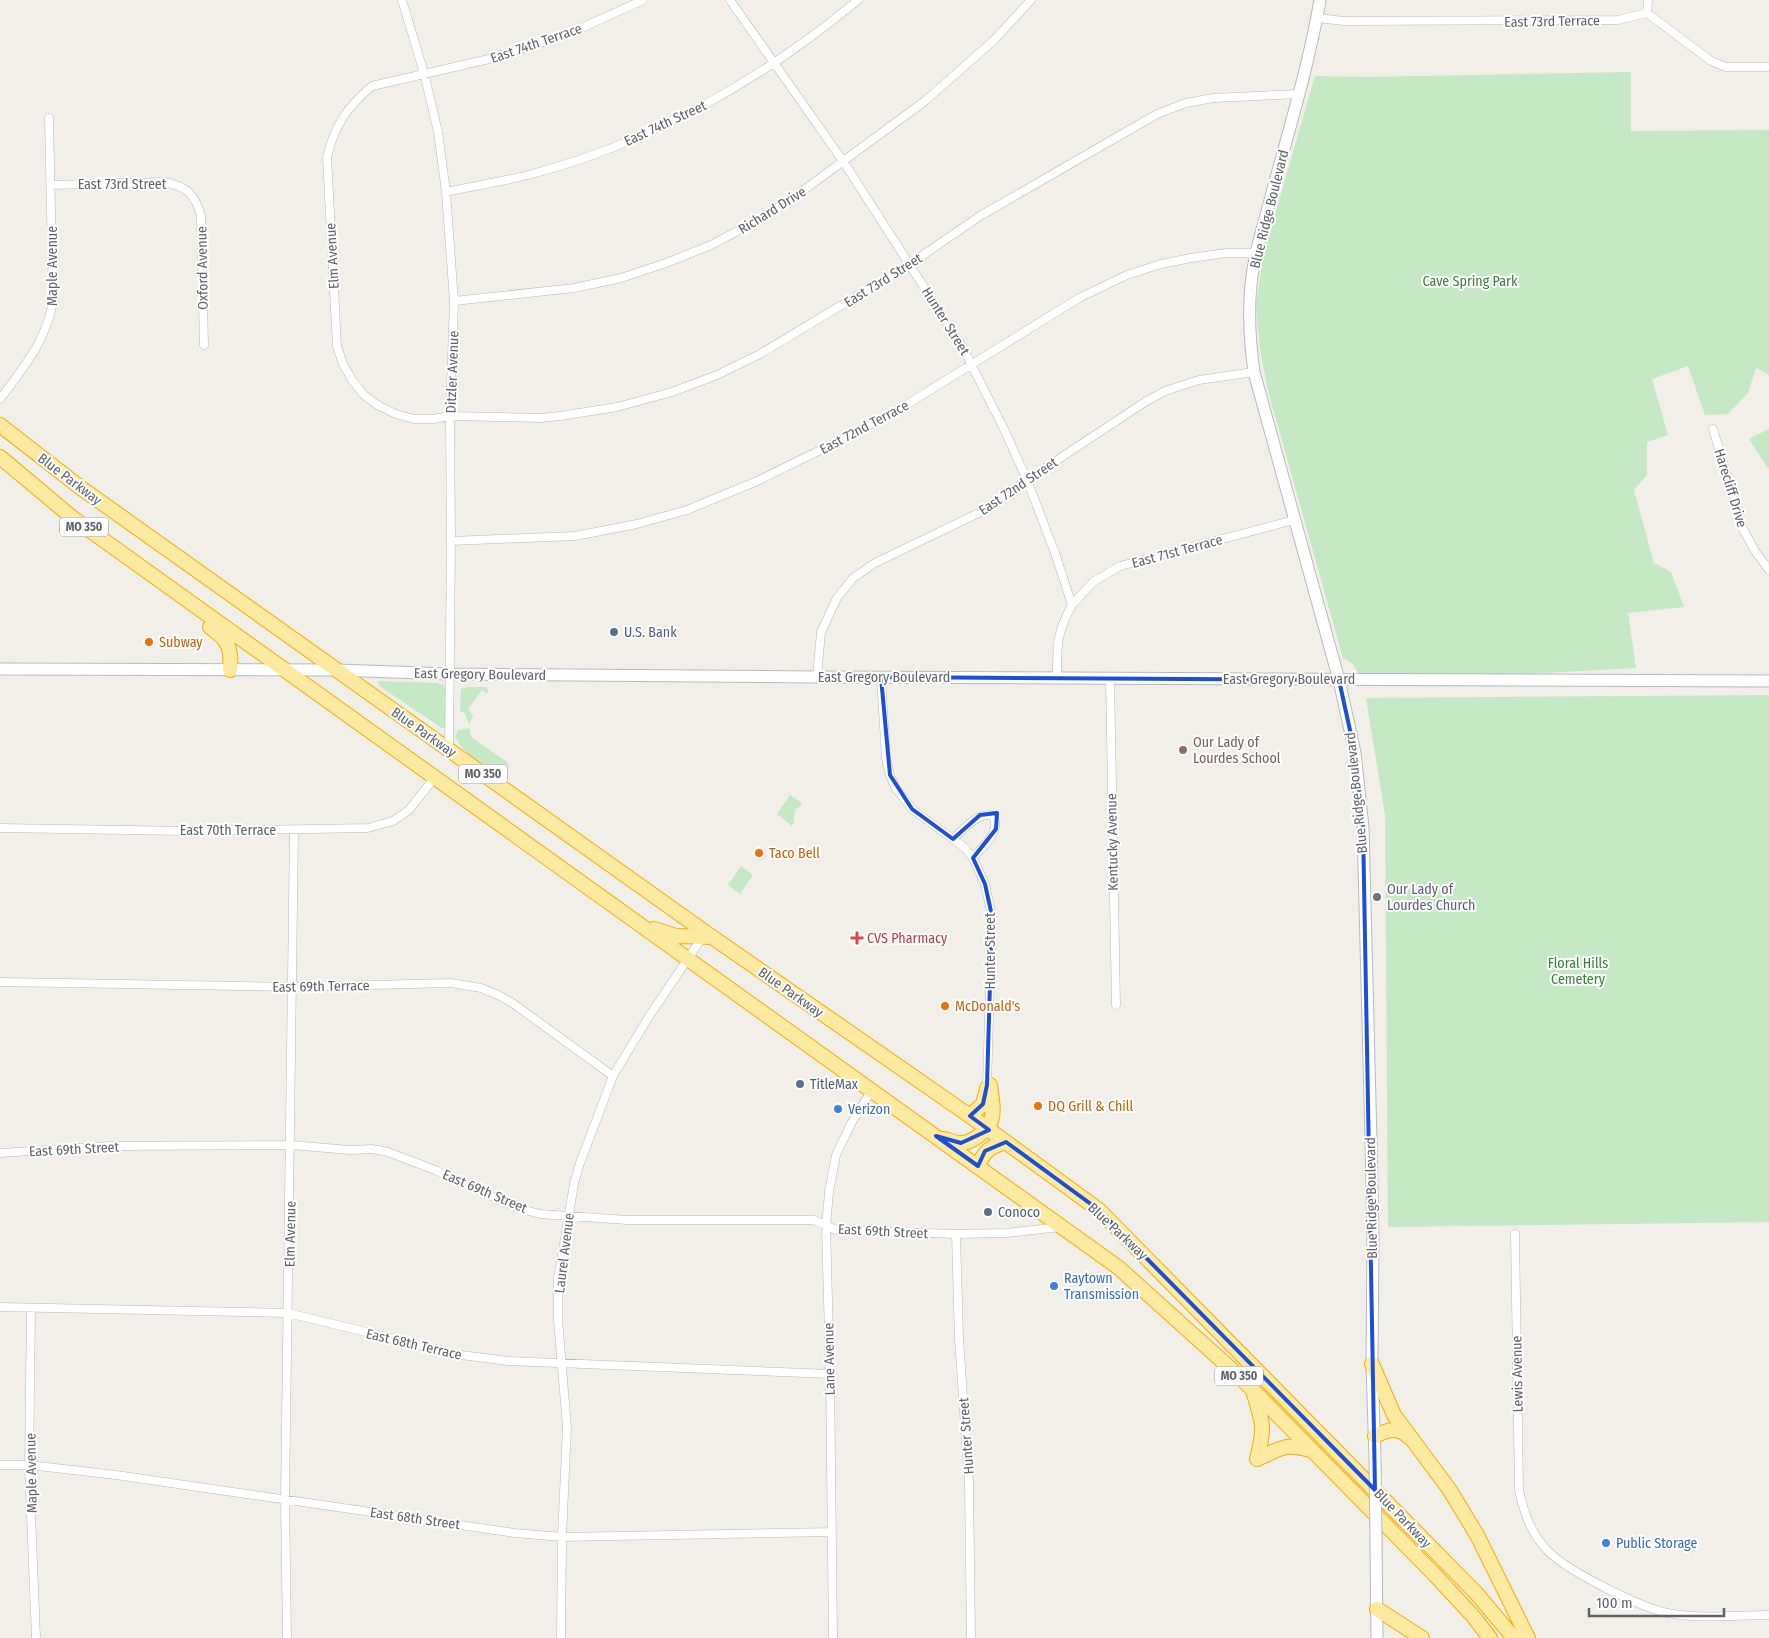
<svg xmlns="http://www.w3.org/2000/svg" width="1769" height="1638" font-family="'Fira Sans Condensed',sans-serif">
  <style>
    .green { fill: #c5e8c5 }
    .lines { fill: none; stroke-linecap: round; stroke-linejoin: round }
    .minor-casing { stroke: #b5b8bc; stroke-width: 9 }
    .secondary-casing { stroke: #b6babf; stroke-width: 13 }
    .trunk-casing { stroke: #f9ab00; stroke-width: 16 }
    .minor { stroke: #fff; stroke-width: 8 }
    .secondary { stroke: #fff; stroke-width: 11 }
    .trunk { stroke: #feeaa1; stroke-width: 14 }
    .secondary-bridge-casing { stroke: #b6babf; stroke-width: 13; stroke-linecap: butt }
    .secondary-bridge { stroke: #fff; stroke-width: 11 }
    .marked { fill: none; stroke: #1d4ed8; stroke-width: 4; stroke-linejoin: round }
    .service-dot { fill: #5c6f8a; stroke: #fff; stroke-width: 2 }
    .food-dot { fill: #e8710a; stroke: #fff; stroke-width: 2 }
    .education-dot { fill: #8d6e63; stroke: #fff; stroke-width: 2 }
    .worship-dot { fill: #6b7280; stroke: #fff; stroke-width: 2 }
    .health-dot { fill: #e0444e; stroke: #fff; stroke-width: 2 }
    .shop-dot { fill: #3f7fe0; stroke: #fff; stroke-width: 2 }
    .labels { text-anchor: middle; stroke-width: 4; stroke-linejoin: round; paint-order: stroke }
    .shield { fill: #fff; stroke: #8f9295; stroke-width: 1 }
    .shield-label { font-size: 12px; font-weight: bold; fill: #5f6368 }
    .street-label { font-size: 14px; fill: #5f6368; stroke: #fff }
    .park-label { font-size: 14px; fill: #348238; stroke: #fff }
    .service-label { font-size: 14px; fill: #4e5e75; stroke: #fff; text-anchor: start }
    .food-label { font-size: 14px; fill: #c56008; stroke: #fff; text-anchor: start }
    .education-label { font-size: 14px; fill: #785e54; stroke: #fff; text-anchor: start }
    .worship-label { font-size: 14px; fill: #5b616d; stroke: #fff; text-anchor: start }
    .health-label { font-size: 14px; fill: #be3a42; stroke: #fff; text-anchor: start }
    .shop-label { font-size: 14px; fill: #366cbe; stroke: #fff; text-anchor: start }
  </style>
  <rect width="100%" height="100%" fill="#f1efe8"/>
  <!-- green -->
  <path class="green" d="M1631,72V131L1769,130V375L1756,368L1748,393L1728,414L1705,415L1688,366L1652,379L1668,435L1647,442V475L1634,490L1654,563L1671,572L1684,607L1628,613L1636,668L1487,676L1360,675L1352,663L1343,658L1268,391L1260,349L1256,306L1263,256L1315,76L1366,77Z
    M1769,429V470L1749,439Z
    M379,681L437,683L443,685L447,691L446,728H442L381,687L378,683Z
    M468,687H486L488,690L487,694L482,690L468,709L473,716L469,725L465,713L460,711L461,689Z
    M1769,695V1222L1388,1227L1385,815L1366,698Z
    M469,728L471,737L507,762L509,766L501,775C484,764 464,755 455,737L458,730Z
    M790,795L802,803L800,807L795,809L794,822L792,826L777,814Z
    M741,866L753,875L740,894L728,885Z"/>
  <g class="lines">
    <!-- minor casing -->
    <g class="minor-casing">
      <path id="minor" d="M402,0L424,73L438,132L446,192L454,301L450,416L451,541L449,750
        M643,0L566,35L489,59L372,86C347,107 335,125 327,157L337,346L343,364L352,380L364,395L379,406L396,414L414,419H433L450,416L541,418L560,416L617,407L672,392L717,375L760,354L910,264L980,216L1157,114L1186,103L1213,98L1299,94
        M730,0L843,161L963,348L1004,429L1027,480L1055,553L1072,605C1056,634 1057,646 1057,678
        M1647,13L1648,0
        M1317,18L1344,21L1618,20L1647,13L1711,61L1726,67H1769
        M51,185L165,182C187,187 195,194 201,216L204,345
        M446,192C473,186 501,182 528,175C649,144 762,80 858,0
        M454,301L574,288L621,278L666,263L711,245L753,223L793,198L925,101L993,41L1031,0
        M0,399C24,367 45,343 53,302L49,118
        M1713,429L1743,529L1755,551L1769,570
        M451,541L575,536L637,524L687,510L755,482L843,439L901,408L1079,298L1127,275L1161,264L1191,258L1226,253H1256
        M1072,605L1093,582L1120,566L1294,520
        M817,677L821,632L837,598L853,578L875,563L985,510L1027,480L1145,402L1165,391L1199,380L1254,372
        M881,677L886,758L890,775L895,787L912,809L965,848L973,858L985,884L992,916L987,1085
        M1110,679L1116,1005
        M0,828L188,831L368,828L393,821L409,810L435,777
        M953,839C964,829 978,811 993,816C1002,832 983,846 973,858
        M0,982L293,987L451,983L481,988L498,995L511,1002L613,1076
        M0,1153L110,1146L291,1145L350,1150L372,1149L388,1152L435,1170L518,1208L540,1214L627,1220H814L836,1230L956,1234L1006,1233L1060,1227
        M956,1234L959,1339L969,1483L971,1638
        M1515,1234L1519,1490C1524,1513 1531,1534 1548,1551C1569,1572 1644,1610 1673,1614C1704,1619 1738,1615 1769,1615
        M0,1307L288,1313L461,1355L508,1361L830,1374
        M31,1308L29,1465L36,1638
        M0,1465H29L116,1475L515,1533L562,1537L832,1532
        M287,1638L285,1499L294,830
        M561,1638L562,1537L567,1427L558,1320V1279L574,1184L580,1163L613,1076L648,1018L704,935
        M833,1638L830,1374L826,1226L829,1192L836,1155L852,1122L872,1090"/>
    </g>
    <!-- secondary casing -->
    <g class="secondary-casing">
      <path id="secondary" d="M1320,0C1309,64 1290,126 1273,189C1265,221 1254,252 1251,285C1248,314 1250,343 1254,372L1339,680L1355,753L1363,827L1371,1141L1373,1237L1372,1364L1375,1459
        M0,669L337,670L449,674L817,677L1769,681
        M1376,1539L1377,1638"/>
    </g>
    <!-- trunk casing -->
    <g class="trunk-casing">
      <path id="trunk" d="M0,425L81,488L712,937L970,1116L1099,1210L1476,1593L1514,1638
        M0,457L74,519L109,544L1119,1268L1240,1377L1435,1575L1473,1616L1490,1638
        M210,627C228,640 232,647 230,670
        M654,929L676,936L712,937
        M970,1116L983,1104L987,1088
        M944,1139C949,1140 955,1143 960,1143C971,1144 987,1131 991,1121C995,1110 991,1096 990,1085
        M978,1166C984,1151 991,1146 1006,1142
        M1372,1364L1394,1415L1449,1489L1477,1535L1528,1638
        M1254,1394C1263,1423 1265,1428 1257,1459C1284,1448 1281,1443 1311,1450
        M1375,1436C1387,1430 1397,1426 1409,1437
        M1377,1609L1422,1638"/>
    </g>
    <!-- minor -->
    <use href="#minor" class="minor"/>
    <!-- secondary -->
    <use href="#secondary" class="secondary"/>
    <!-- trunk -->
    <use href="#trunk" class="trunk"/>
    <!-- secondary-bridge casing -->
    <g class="secondary-bridge-casing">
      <path id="secondary-bridge" d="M1375,1459L1376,1539"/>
    </g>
    <!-- secondary-bridge -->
    <use href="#secondary-bridge" class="secondary-bridge"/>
  </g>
  <!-- marked area -->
  <path class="marked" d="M881,677L1339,680L1355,753L1363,827L1375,1490L1099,1210L1006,1142L985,1151L978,1166L936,1136L961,1143L989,1130L970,1116L983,1104L987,1085L992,916L985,884L973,858L996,829L997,813L980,815L953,839L912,809L890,775Z"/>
  <!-- markers -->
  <g class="service-dot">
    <circle cx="614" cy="632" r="5"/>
    <circle cx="800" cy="1084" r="5"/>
    <circle cx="988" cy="1212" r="5"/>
  </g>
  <g class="food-dot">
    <circle cx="149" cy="642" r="5"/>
    <circle cx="759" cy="853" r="5"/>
    <circle cx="945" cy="1006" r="5"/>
    <circle cx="1038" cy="1106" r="5"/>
  </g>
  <circle class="education-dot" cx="1183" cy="750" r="5"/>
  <circle class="worship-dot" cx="1377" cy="897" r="5"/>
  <path class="health-dot" d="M854.5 930.5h5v5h5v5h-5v5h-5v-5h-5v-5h5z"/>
  <g class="shop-dot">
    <circle cx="838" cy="1109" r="5"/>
    <circle cx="1054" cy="1286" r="5"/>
    <circle cx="1606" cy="1543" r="5"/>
  </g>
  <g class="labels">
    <!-- shield labels -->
    <g class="shield">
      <rect x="60" y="517.5" width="48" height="19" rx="4"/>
      <rect x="459" y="764.5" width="48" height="19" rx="4"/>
      <rect x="1215" y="1366.5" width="48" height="19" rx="4"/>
    </g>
    <g class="shield-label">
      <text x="84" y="531">MO 350</text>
      <text x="483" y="778">MO 350</text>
      <text x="1239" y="1380">MO 350</text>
    </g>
    <!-- street labels -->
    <g class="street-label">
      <text transform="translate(1552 21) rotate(-1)" y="5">East 73rd Terrace</text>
      <text transform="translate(536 43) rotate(-19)" y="5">East 74th Terrace</text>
      <text transform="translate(665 123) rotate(-25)" y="5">East 74th Street</text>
      <text x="122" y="189">East 73rd Street</text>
      <text transform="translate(1269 209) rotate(-76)" y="5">Blue Ridge Boulevard</text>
      <text transform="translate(772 210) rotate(-32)" y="5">Richard Drive</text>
      <text transform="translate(332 256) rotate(-93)" y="5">Elm Avenue</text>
      <text transform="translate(52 266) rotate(-90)" y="5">Maple Avenue</text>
      <text transform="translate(202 268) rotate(-91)" y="5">Oxford Avenue</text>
      <text transform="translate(883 280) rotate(-32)" y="5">East 73rd Street</text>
      <text transform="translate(946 321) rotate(58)" y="5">Hunter Street</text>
      <text transform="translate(452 372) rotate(-88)" y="5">Ditzler Avenue</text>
      <text transform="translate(864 427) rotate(-28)" y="5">East 72nd Terrace</text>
      <text transform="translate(70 479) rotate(37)" y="5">Blue Parkway</text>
      <text transform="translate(1018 486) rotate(-34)" y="5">East 72nd Street</text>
      <text transform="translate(1731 488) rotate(73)" y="5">Harecliff Drive</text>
      <text transform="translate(1177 551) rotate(-15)" y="5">East 71st Terrace</text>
      <text transform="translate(480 674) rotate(1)" y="5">East Gregory Boulevard</text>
      <text x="884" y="682">East Gregory Boulevard</text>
      <text x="1289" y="684">East Gregory Boulevard</text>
      <text transform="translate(424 732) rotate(35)" y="5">Blue Parkway</text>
      <text transform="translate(1356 793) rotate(-96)" y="5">Blue Ridge Boulevard</text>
      <text x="228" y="835">East 70th Terrace</text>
      <text transform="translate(1112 842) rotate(-91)" y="5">Kentucky Avenue</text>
      <text transform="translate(990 951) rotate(-90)" y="5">Hunter Street</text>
      <text transform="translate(321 986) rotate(-1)" y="5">East 69th Terrace</text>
      <text transform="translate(791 992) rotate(35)" y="5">Blue Parkway</text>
      <text transform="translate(74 1149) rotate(-3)" y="5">East 69th Street</text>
      <text transform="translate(485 1191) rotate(23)" y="5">East 69th Street</text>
      <text transform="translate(1371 1198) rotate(-91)" y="5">Blue Ridge Boulevard</text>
      <text transform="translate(883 1231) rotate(3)" y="5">East 69th Street</text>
      <text transform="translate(1118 1231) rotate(43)" y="5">Blue Parkway</text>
      <text transform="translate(290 1234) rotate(-89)" y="5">Elm Avenue</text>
      <text transform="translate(564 1253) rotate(-83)" y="5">Laurel Avenue</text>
      <text transform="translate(414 1344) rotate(13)" y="5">East 68th Terrace</text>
      <text transform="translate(829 1359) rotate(-91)" y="5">Lane Avenue</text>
      <text transform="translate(1517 1374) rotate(-91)" y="5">Lewis Avenue</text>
      <text transform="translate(966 1436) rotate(-94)" y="5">Hunter Street</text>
      <text transform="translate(31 1473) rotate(-91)" y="5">Maple Avenue</text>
      <text transform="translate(415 1518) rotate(8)" y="5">East 68th Street</text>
      <text transform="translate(1403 1518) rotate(46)" y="5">Blue Parkway</text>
    </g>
    <!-- park labels -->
    <g class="park-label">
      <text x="1470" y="286">Cave Spring Park</text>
      <text x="1578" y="968">Floral Hills<tspan x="1578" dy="16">Cemetery</tspan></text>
    </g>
    <!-- service labels -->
    <g class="service-label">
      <text x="624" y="637">U.S. Bank</text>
      <text x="810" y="1089">TitleMax</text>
      <text x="998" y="1217">Conoco</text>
    </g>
    <!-- food labels -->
    <g class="food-label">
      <text x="159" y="647">Subway</text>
      <text x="769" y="858">Taco Bell</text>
      <text x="955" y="1011">McDonald's</text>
      <text x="1048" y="1111">DQ Grill &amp; Chill</text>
    </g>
    <!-- education labels -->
    <g class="education-label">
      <text x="1193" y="747">Our Lady of<tspan x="1193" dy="16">Lourdes School</tspan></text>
    </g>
    <!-- worship labels -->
    <g class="worship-label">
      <text x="1387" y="894">Our Lady of<tspan x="1387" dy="16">Lourdes Church</tspan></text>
    </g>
    <!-- health labels -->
    <g class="health-label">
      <text x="867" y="943">CVS Pharmacy</text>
    </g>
    <!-- shop labels -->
    <g class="shop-label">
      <text x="848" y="1114">Verizon</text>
      <text x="1064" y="1283">Raytown<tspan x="1064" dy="16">Transmission</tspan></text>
      <text x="1616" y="1548">Public Storage</text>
    </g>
  </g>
  <!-- scale -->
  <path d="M1589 1608v8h135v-8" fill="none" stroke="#5f6368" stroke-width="2.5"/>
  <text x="1596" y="1608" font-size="15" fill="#5f6368" stroke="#ffffff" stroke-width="4" paint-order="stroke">100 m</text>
</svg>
